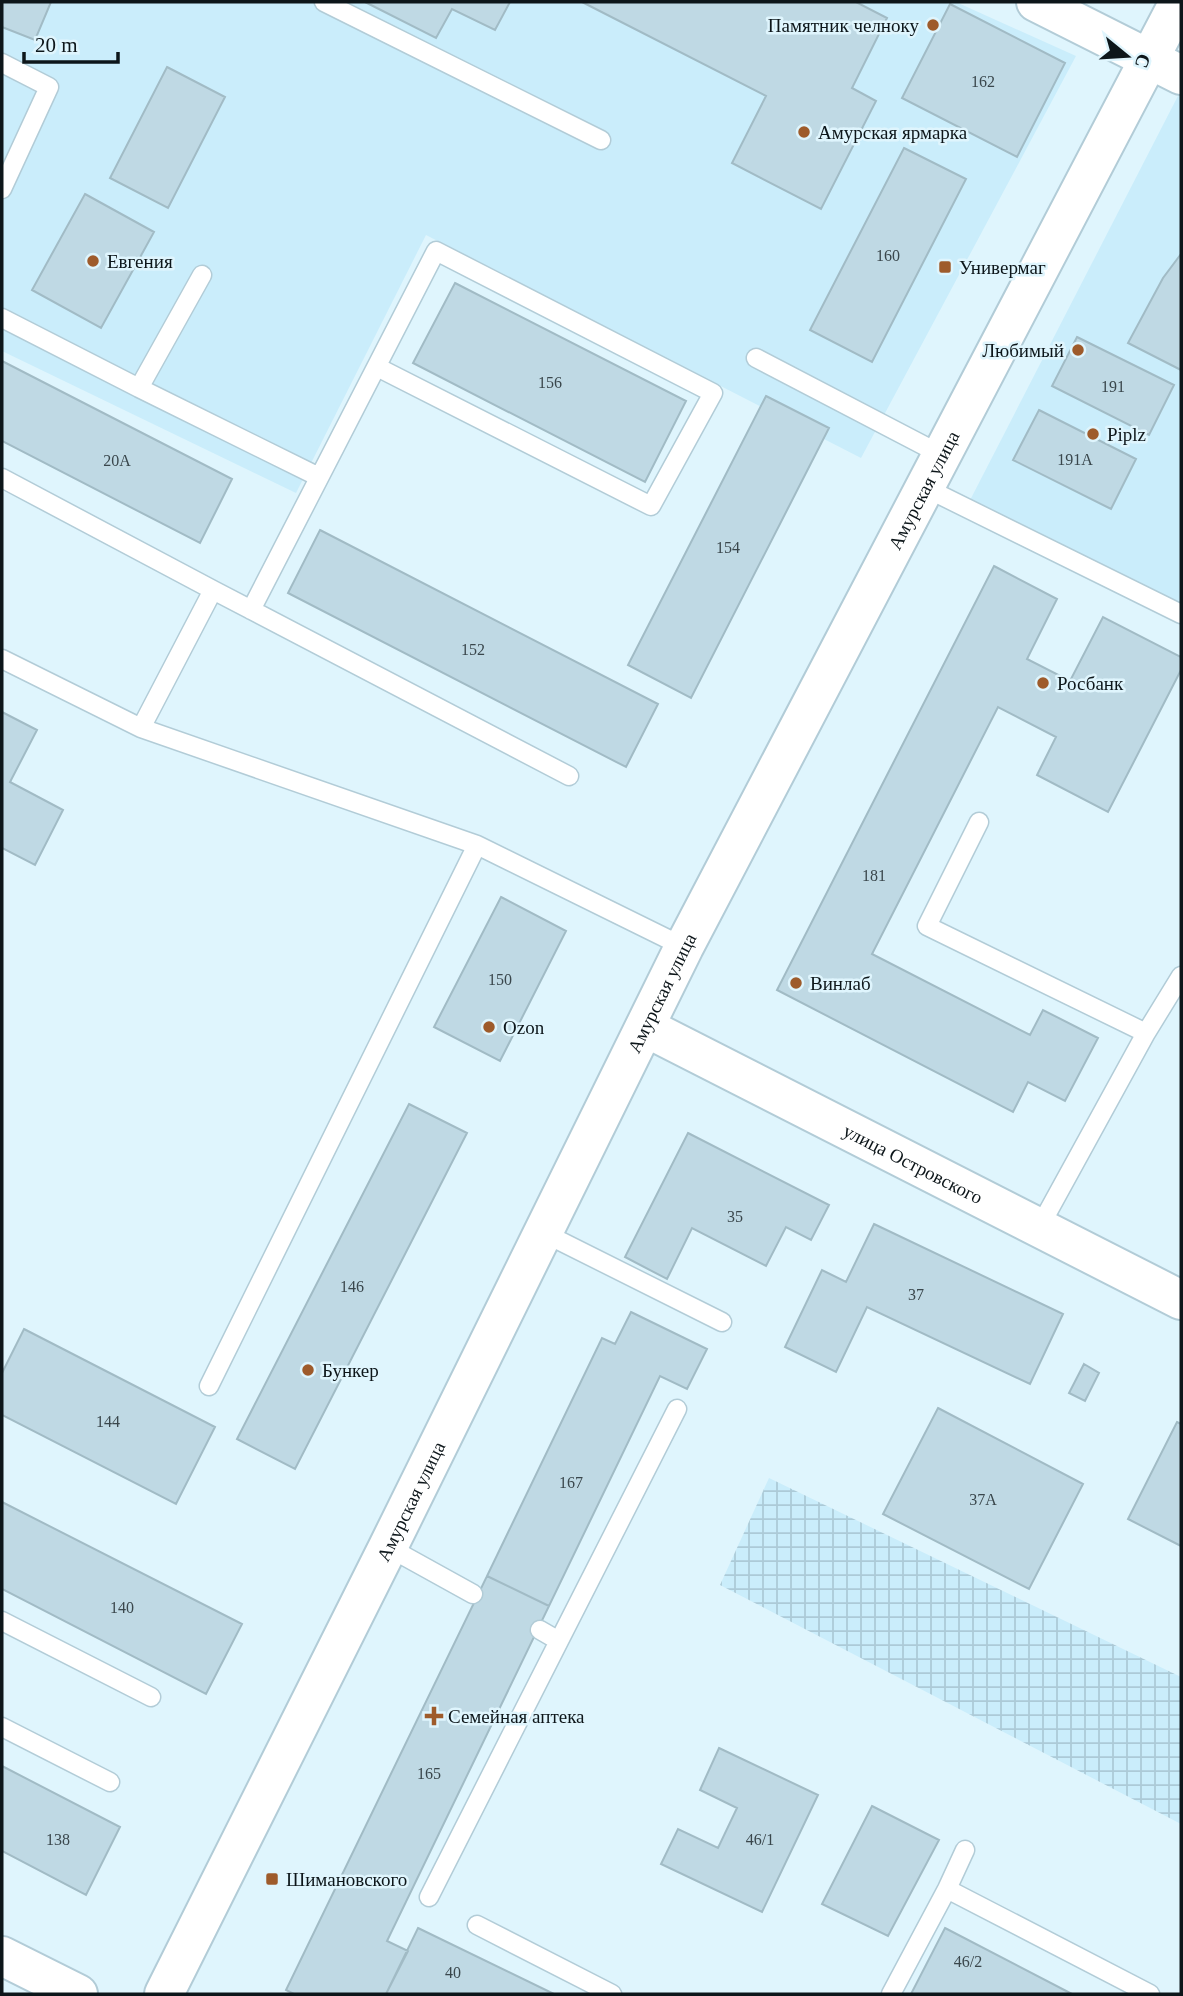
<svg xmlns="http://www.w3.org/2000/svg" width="1183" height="1996" font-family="Georgia,serif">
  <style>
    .built { fill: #caedfb }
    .industrial { fill: url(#industrial-grid) }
    .building { fill: #bfd9e4; stroke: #a1bbc5; stroke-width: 2 }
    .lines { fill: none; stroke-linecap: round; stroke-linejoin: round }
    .lane-casing { stroke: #b2ccd7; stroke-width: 21 }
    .secondary-casing { stroke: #b2ccd7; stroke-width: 42 }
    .lane { stroke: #fff; stroke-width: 18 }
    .secondary { stroke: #fff; stroke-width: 38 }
    .poi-dot { fill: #9e5b2b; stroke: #dff5fd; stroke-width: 2.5 }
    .labels { text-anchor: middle; stroke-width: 5; stroke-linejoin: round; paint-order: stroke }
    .number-label { font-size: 16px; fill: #3a474c }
    .poi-label { font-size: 19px; fill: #0d161a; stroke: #dff5fd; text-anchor: start }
    .street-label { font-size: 19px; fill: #0d161a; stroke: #dff5fd }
  </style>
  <defs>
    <pattern id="industrial-grid" width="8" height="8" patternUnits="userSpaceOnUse" patternTransform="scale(1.75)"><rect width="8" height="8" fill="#caedfb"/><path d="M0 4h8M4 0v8" fill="none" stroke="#accad7"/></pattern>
  </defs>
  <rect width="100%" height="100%" fill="#dff5fd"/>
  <!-- built -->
  <path class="built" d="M2,2H956L1076,56L861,458L426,235L296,493L2,351Z
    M1181,90V614L966,508Z"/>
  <!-- industrial -->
  <path class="industrial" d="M769,1478L1181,1677V1824L720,1585Z"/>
  <!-- building -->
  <path class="building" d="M2,2H51L35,40L2,27Z
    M365,2H510L495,30L452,9L436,38Z
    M582,2H856L887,18L852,88L876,101L821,209L732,163L766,96Z
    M950,4L1065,63L1017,157L902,98Z
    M167,67L225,97L168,208L110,178Z
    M904,148L966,179L872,362L810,330Z
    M85,194L154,232L101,328L32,290Z
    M1181,254V370L1128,343L1163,278Z
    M455,283L686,401L645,482L413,363Z
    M1077,337L1174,385L1149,435L1052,386Z
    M2,361L232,479L200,543L2,441Z
    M766,396L829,428L691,698L628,665Z
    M1039,410L1136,459L1111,509L1013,460Z
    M320,530L658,704L626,767L288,593Z
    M994,566L1057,599L1027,659L1070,681L1103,617L1181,657V670L1108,812L1037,775L1056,737L998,707L872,954L1030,1035L1043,1010L1098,1038L1065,1101L1028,1082L1013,1112L777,990Z
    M2,712L37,730L10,782L63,810L35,865L2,848Z
    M501,897L566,931L500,1061L434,1027Z
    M409,1104L467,1133L295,1469L237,1439Z
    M688,1133L829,1205L811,1240L786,1227L766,1266L692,1228L667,1279L625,1257Z
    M874,1224L1063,1314L1030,1384L867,1307L836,1372L785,1347L822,1270L846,1282Z
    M631,1312L707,1349L687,1389L660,1376L549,1606L487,1576L602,1338L615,1344Z
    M24,1329L215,1427L176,1504L2,1415V1373Z
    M1084,1364L1099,1373L1085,1401L1069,1393Z
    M938,1408L1083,1484L1029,1589L883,1514Z
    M1177,1422L1181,1424V1546L1128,1519Z
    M2,1502L242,1624L206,1694L2,1589Z
    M487,1576L549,1606L387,1941L408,1951L386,1994H294L286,1990Z
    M719,1748L818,1795L762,1912L661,1864L678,1829L718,1848L737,1808L700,1790Z
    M2,1766L120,1827L86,1895L2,1851Z
    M872,1806L939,1840L888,1936L822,1904Z
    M418,1928L554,1994H386Z
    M945,1928L1072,1994H911Z"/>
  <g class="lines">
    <!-- lane casing -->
    <g class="lane-casing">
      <path id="lane" d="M324,2L601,140
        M2,63L49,87L2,189
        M2,318L139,388L202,275
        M756,358L942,455
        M139,388L319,477
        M2,478L213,590L141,728
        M926,488L1181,614
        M213,590L569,776
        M251,610L436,251L713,393L651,506L377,367
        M2,659L141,728L477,845L684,947
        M979,822L927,926L1146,1033
        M1039,1228L1146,1033L1181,976
        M544,1233L722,1322
        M209,1386L477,845
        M388,1547L473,1594
        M2,1621L151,1697
        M559,1641L677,1409
        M2,1727L110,1782
        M947,1889L1150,1994
        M429,1897L559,1641L540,1630
        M477,1925L612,1994
        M891,1994L947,1889L965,1850"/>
    </g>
    <!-- secondary casing -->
    <g class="secondary-casing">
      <g id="secondary">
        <path d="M1036,2L1181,75"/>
        <path id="s1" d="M645,1027L1181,1300"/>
        <path d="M2,1956L78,1994"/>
        <path id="s2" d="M164,1994L388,1547L684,947L1179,2"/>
      </g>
    </g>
    <!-- lane -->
    <use href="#lane" class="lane"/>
    <!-- secondary -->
    <use href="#secondary" class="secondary"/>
  </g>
  <!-- markers -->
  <g class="poi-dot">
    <circle cx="933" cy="25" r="7"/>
    <circle cx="804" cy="132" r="7"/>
    <circle cx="93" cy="261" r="7"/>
    <rect x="938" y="260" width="14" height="14" rx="3.5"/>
    <circle cx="1078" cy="350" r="7"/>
    <circle cx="1093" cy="434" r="7"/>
    <circle cx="1043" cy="683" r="7"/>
    <circle cx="796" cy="983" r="7"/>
    <circle cx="489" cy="1027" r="7"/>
    <circle cx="308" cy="1370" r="7"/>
    <path d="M430.5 1705.5h7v7h7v7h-7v7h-7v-7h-7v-7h7z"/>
    <rect x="265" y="1872" width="14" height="14" rx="3.5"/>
  </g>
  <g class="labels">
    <!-- number labels -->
    <g class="number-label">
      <text x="983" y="87">162</text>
      <text x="888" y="261">160</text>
      <text x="550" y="388">156</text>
      <text x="1113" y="392">191</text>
      <text x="1075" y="465">191А</text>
      <text x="117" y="466">20А</text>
      <text x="728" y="553">154</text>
      <text x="473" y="655">152</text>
      <text x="874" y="881">181</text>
      <text x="500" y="985">150</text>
      <text x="735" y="1222">35</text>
      <text x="352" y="1292">146</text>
      <text x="916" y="1300">37</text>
      <text x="108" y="1427">144</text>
      <text x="571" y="1488">167</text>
      <text x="983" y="1505">37А</text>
      <text x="122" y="1613">140</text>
      <text x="429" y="1779">165</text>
      <text x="58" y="1845">138</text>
      <text x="760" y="1845">46/1</text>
      <text x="968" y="1967">46/2</text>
      <text x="453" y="1978">40</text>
    </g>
    <!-- poi labels -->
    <g class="poi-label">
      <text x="919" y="32" text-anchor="end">Памятник челноку</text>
      <text x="818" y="139">Амурская ярмарка</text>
      <text x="107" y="268">Евгения</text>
      <text x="959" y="274">Универмаг</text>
      <text x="1064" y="357" text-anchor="end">Любимый</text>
      <text x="1107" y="441">Piplz</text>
      <text x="1057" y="690">Росбанк</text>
      <text x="810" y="990">Винлаб</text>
      <text x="503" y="1034">Ozon</text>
      <text x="322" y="1377">Бункер</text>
      <text x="448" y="1723">Семейная аптека</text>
      <text x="286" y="1886">Шимановского</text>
    </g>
    <!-- street labels -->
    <g class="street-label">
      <text dy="7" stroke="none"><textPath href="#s2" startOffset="1685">Амурская улица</textPath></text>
      <text dy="7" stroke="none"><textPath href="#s2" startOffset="1118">Амурская улица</textPath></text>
      <text dy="7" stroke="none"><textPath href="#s1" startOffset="301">улица Островского</textPath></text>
      <text dy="7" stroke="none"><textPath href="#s2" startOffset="551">Амурская улица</textPath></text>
    </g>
  </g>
  <!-- border -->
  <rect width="1183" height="1996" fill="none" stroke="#0d161a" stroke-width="7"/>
  <!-- north arrow -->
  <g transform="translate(1127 56) rotate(108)" stroke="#dff5fd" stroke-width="5" paint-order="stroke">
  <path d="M0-5L12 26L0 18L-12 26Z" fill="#0d161a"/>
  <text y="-10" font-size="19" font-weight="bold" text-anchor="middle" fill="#0d161a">С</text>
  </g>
  <!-- scale -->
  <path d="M24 52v10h94v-10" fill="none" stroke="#0d161a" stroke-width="3.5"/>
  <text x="35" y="52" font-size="21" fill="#0d161a" stroke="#dff5fd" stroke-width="5" paint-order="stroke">20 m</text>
</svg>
